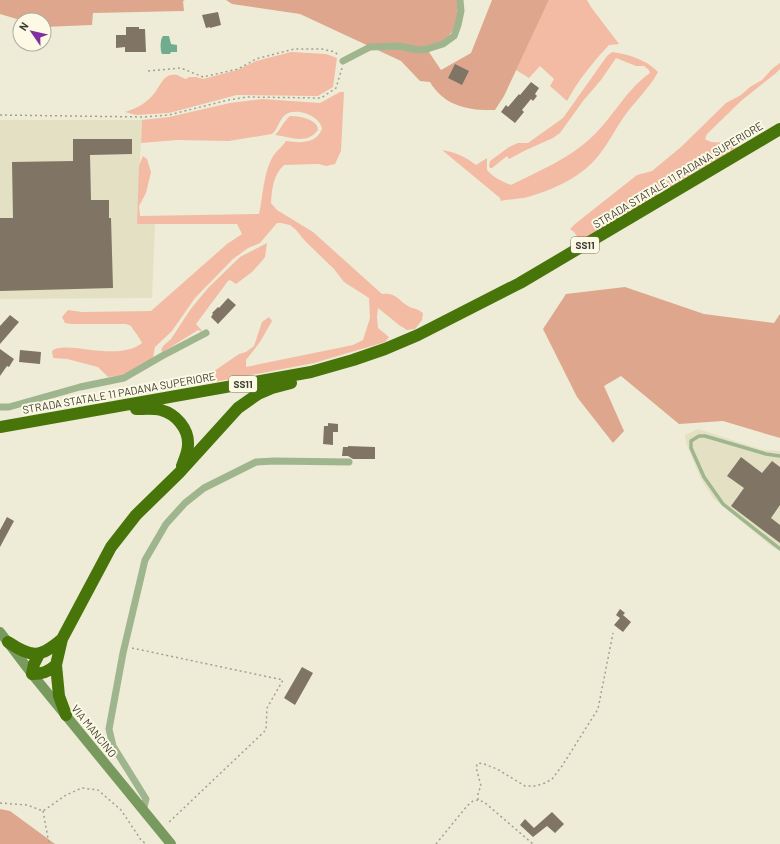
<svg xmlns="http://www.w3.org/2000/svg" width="780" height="844" font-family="Barlow,sans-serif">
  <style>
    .built { fill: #e3e0c4 }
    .green { fill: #f3bba4 }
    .forest { fill: #dfa68e }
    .water { fill: #72ac8e }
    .building { fill: #807464 }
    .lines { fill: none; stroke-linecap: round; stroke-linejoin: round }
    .path { stroke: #a2a191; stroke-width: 1.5; stroke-dasharray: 2 3; stroke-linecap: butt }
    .lane { stroke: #9fb58d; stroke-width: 3.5 }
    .street { stroke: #9fb58d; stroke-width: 7 }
    .secondary { stroke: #799a5e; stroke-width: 10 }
    .highway { stroke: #47750a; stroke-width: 12 }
    .labels { text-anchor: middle; stroke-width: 4; stroke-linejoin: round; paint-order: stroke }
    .shield { fill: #fcfae4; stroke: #77766a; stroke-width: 1 }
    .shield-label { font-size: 10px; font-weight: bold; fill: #3e3d35 }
    .street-label { font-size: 11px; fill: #3e3d35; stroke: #fcfae4 }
  </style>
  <rect width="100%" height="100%" fill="#eeecd7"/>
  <!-- built -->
  <path class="built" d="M0,120H142L137,223L155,224L152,298L0,299Z
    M698,429L763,450L780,451V551L771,546L713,498L700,477L686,443L685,435Z"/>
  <!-- green -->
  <path class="green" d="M549,0H587L591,7L619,44L609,45C593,62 579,79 567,101L550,86L554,79L540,66L529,78L516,70Z
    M291,52L326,54L337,58L333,87L318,96L237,95L169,113L136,115L125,112C135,109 143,105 150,98C158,92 161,77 171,75C177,73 180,77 186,79L189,77H196L203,79L237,70L256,61Z
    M612,52C628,54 647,60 658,72C649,89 634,102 623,118C613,133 605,150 592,163C575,180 551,190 528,197C520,199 510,199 501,201L500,198L442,150C455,152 466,157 476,165L487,158V170C494,178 501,181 511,185C541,170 571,158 595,134C614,115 627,89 650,73L649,70L644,66H636L616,58L601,80L583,101L560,133L553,138L526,150L509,159L507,156L492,168H490L489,166L490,161L509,147L518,143H528L563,118L607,56Z
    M780,63V69L776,73L741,101L707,134L705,139C715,146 727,141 737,137L738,151L582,244L574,232L570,229L575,224L637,175L652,171L681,147L726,103L741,95L750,87L762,80L772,69Z
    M340,92H344L341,151L335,164L326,166L319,164L284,165C273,175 272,189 271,203L277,210L313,232L382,294C396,292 398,300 408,306C413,309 417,308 423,313L422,320L415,329L407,330L399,325L378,308L377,317L378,328L389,337L385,342L314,363L209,383L204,381V378L239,354L246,352L254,346L262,322L269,317L272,321L260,342L246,360V367L353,345L363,340L370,318L369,298L344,282L334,269L305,241L296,230L290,225L281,223H277L260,243L248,248L233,259L195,298L172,331L155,347L153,358L125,375L108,377L98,367L67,359L53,358L52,351C65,339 117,363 142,343C139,336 135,333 131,326L126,324H71L65,323L62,317L68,310L82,312L151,311L227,244L242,234L237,224H137L139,166L143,156L147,159L151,172L146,193L139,206L140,216L259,214C263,197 263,175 272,158C276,151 282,147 286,141C300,143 316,144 322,129C320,115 295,107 285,115C279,120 278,129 272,134L229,141L177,140L141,143L142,120L169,117L230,103L263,99L320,103Z
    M290,116C299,116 318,119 318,130C307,145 291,137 275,135C281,129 283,122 290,116Z
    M267,243L265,257L262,261L252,272L236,284L230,280L228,281L196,324L203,332L198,330L163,352L161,351L163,346L171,339L190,310L208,288L240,257Z"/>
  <!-- forest -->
  <path class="forest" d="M0,0H185L183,1L184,11L93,13L92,25L44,27V20H20L0,14Z
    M226,0H458C459,23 452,45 425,46L441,70L471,53L492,0H549L504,96L495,110C469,111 444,106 430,82L420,81L401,61L300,14L232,4Z
    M625,287L704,314L774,323L780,314V438L723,421L679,424L621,376L604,386L624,431L613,443L577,397L543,329L566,294Z
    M0,809L10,811L55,844H0Z"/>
  <!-- water -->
  <path class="water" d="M163,36H169L171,44L177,45V52H171L170,54H162C160,50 160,39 163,36Z"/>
  <!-- building -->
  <path class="building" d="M218,12L221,25L210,28V27L206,28L202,15Z
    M126,27H139V29H145L146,52H125V47L116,48V35H126Z
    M455,64L469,71L462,85L448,78Z
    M531,82L539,88L535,94L537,96L533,101L531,99L522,110L524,112L515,123L501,112L506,105L508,107L519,94L520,95Z
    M73,139H132V154L90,155L91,200H109V218H111L113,288L0,291V218H13L12,162L73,161Z
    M228,298L236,305L218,324L211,317L213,314L212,313L218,307L219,308Z
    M10,315L19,322L0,344V326Z
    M0,349L14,359L9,367L7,366L0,376Z
    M20,350L41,352L40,364L19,362Z
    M328,423L338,424V432H333V445L323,444L324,426H328Z
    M348,446L375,447V459H353L348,456H342L343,447H348Z
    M741,457L762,473L772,461L780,467V505L771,518L780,525V543L731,506L744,488L727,476Z
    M7,517L14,521L0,547V530Z
    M620,609L625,613L623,615L631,622L623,632L614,625L620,618L616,615Z
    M302,667L313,673L295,705L284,698Z
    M552,812L564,824L555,833L547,826L533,837L520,825L525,819L534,828Z"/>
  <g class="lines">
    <!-- path -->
    <path class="path" d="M148,71L181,68L203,77L238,69L256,59L294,49H322L335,52L339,56
      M0,115L144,117L169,115L228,100L247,97L321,98L336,88L342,68
      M132,648L283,680L267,708L266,730L167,824
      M478,800V793L481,786L476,767L478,763L484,764L497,769L525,786H535L545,783L552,779L562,766L598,709L613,633
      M0,803L27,805L43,811L66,795L82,788L98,790L121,810L141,840L146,844
      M43,811L49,844
      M436,844L467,806L473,801L478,800L484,802L533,844"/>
    <!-- lane -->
    <path class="lane" d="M780,456L766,454L705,436H699L691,441V448L704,477L723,504L780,549"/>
    <!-- street -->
    <path class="street" d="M343,61L370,47L399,46L418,50L427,49L443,44L454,36L458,25L461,11L460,0
      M0,407H9L80,387L124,378L162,356L206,333
      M143,811L146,799L113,746L109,729L123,653L145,560L166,524L185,503L204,488L256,462L274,461L349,462"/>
    <!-- secondary -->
    <path class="secondary" d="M0,632L32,674L171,844"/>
    <!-- highway -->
    <path class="highway" d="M136,409C144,409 153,408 161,410C176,414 189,429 188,445C188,452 184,460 182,466
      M0,427L311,372L353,360L385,349L418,335L520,283L780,129
      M8,642C32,658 40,658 62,639
      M39,654L34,664L32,674C42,674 48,672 56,665
      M66,715L59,696L56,665L62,639L111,547L136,515L179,473L238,408L258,394L272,388L291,383"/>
  </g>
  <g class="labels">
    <!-- shield labels -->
    <g class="shield">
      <rect x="571" y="237" width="28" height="16" rx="3"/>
      <rect x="229" y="376" width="28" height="16" rx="3"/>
    </g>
    <g class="shield-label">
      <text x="585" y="249">SS11</text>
      <text x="243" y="388">SS11</text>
    </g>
    <!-- street labels -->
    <g class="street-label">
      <text transform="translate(678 175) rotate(-31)" y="4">STRADA STATALE 11 PADANA SUPERIORE</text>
      <text transform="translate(119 393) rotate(-10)" y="4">STRADA STATALE 11 PADANA SUPERIORE</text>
      <text transform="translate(94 731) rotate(51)" y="4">VIA MANCINO</text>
    </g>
  </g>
  <!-- north arrow -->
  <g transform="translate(32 32) rotate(304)"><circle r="19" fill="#fcfae4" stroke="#b0ae9e"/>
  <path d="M0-3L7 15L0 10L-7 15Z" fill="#8230a0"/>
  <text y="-6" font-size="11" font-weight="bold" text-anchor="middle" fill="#3e3d35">N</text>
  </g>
</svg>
